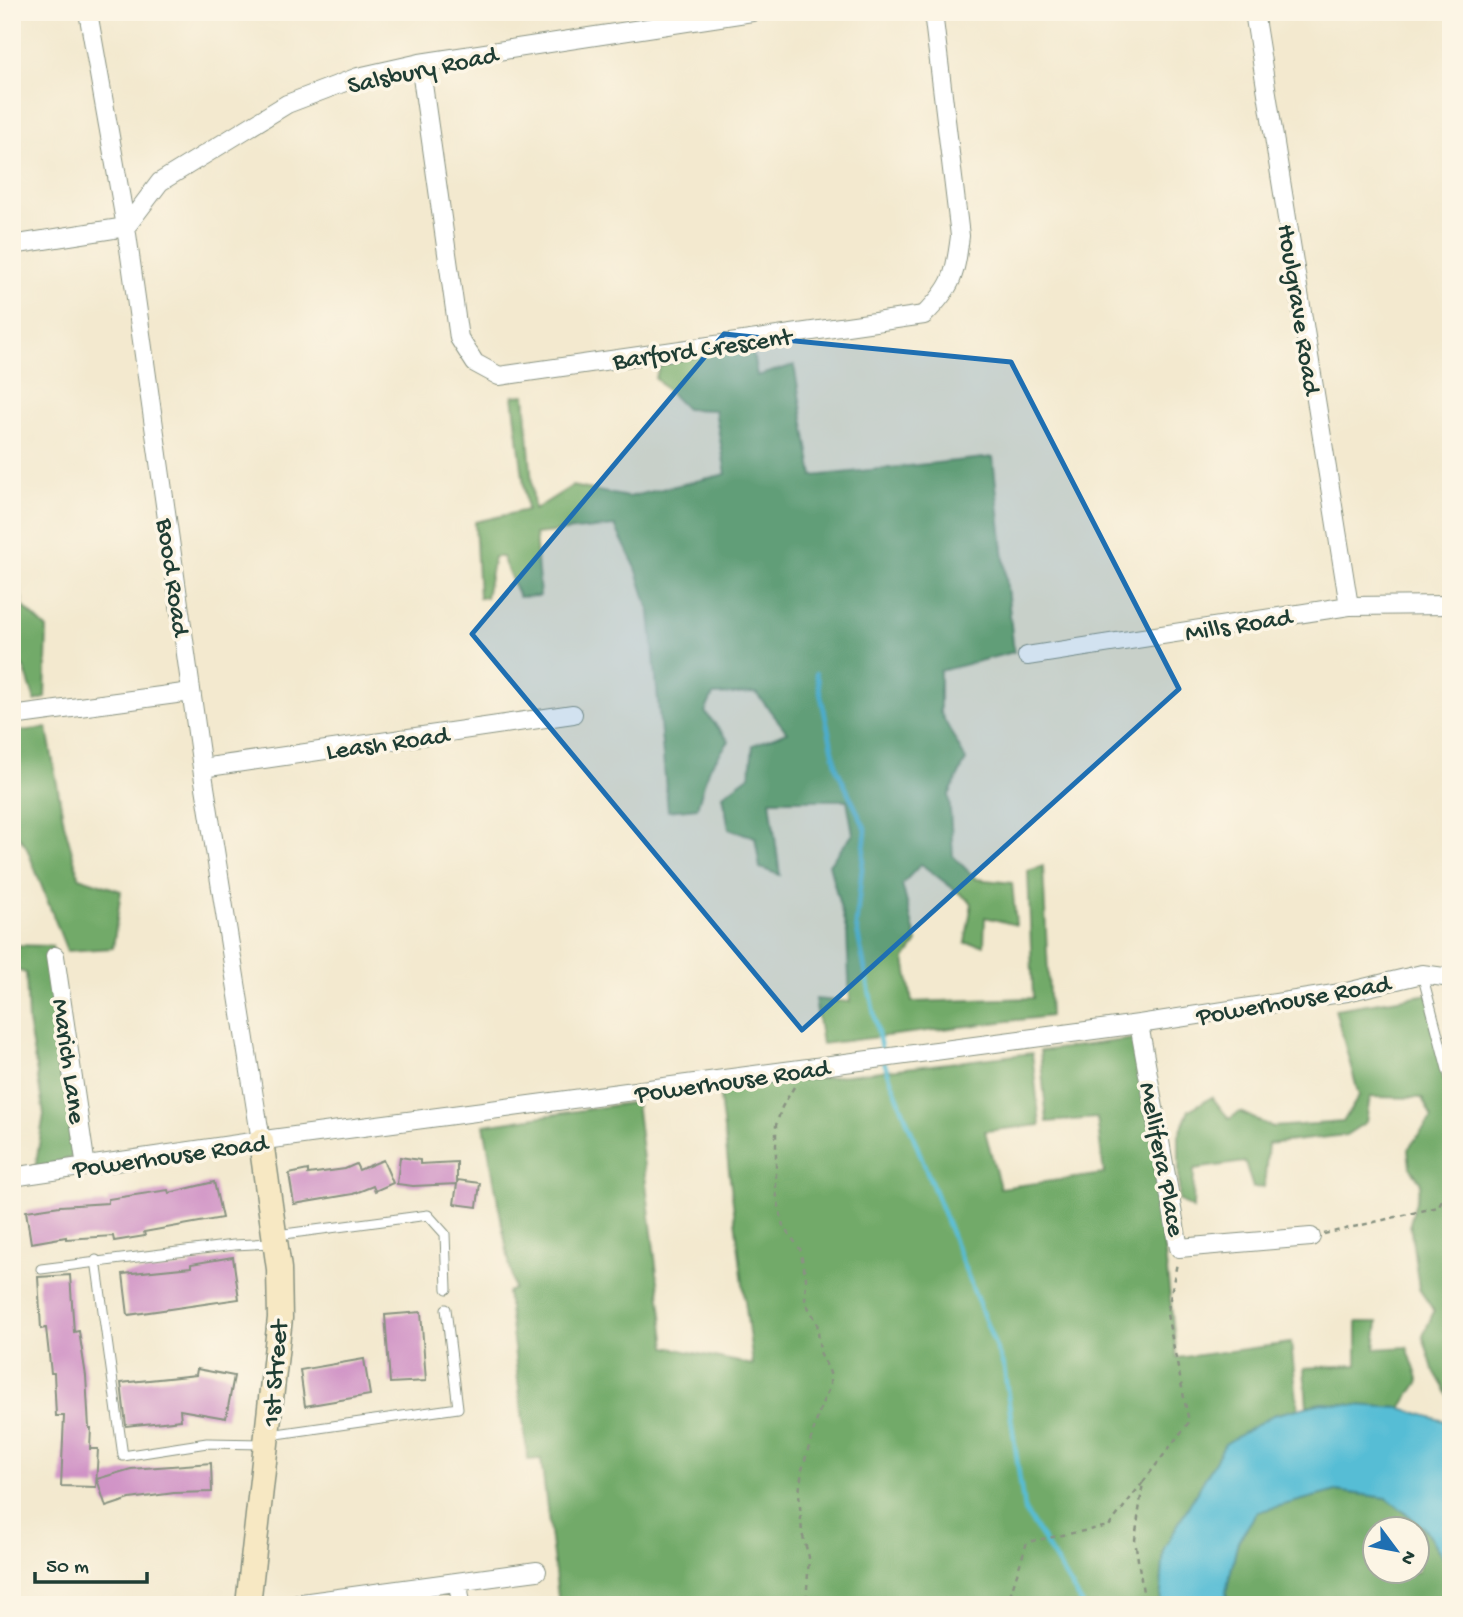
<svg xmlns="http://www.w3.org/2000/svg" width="1463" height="1617" font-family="'Gochi Hand',sans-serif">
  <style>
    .forest { fill: #72aa69; stroke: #48744e; stroke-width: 2; fill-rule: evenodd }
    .water { fill: #57bdd5; stroke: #3b7d84; stroke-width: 2 }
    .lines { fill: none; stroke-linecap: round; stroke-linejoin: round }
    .stream { stroke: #57bdd5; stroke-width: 4.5 }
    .building { fill: #d093c6 }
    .lane-casing { stroke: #899382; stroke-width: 11 }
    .street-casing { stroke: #899382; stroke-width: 20 }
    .secondary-casing { stroke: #899382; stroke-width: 27 }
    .path { stroke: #899382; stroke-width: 2.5; stroke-dasharray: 5 5; stroke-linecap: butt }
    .lane { stroke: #fff; stroke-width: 9 }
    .street { stroke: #fff; stroke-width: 18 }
    .secondary { stroke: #f7e8c3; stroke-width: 24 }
    .marked { fill: #1f6fb2; fill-opacity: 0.2; stroke: #1f6fb2; stroke-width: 5; stroke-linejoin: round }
    .labels { text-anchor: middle; stroke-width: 7; stroke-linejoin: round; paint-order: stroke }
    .street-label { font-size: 26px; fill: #1f3d34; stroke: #fcf5e5 }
  </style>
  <rect width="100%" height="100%" fill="#fcf5e5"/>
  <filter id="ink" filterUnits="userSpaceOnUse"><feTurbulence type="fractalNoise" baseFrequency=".0143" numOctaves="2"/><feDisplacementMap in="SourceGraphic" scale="14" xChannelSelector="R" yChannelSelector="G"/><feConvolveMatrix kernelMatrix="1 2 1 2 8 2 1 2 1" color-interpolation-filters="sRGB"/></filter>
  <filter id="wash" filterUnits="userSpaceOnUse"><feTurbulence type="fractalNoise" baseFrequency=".00686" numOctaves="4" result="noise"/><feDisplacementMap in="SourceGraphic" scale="28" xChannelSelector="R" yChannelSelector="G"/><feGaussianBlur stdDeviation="1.57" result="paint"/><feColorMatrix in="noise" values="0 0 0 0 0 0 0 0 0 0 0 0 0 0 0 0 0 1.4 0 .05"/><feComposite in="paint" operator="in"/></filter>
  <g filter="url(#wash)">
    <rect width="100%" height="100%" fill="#f3e9cf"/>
    <!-- forest -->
    <path class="forest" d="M752,348L757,376L794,365L813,476L993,457L1014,652L940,671V712L966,760L949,795L953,856L976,879L1012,883L1016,925L985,917L984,945L965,943L972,903L921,864L902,884L917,942L905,959L912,1002L1033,998L1028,871L1043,866L1050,1016L822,1044L815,999L850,1002L847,933L829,864L853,834L847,800H770L780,875L760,868L755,837L729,829L723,795L750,775L753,745L787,732L756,693L713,695L705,712L729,741L708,770L697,808L668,811L650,613L636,568L615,526L535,534L540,596L519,597L502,557H494L486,597L479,598L475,522L527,510L513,396L525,395L534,510L572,486L628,497L726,474L715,410L686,409L655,378L664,357Z
      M12,548L23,606L47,629L45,698L35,701L25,670L14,655L12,644Z
      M47,728L64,823L79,877L121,891L113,948L67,951L26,846L12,828V732Z
      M12,945L52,946L78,1156L35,1169L44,1114L28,1022L26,973L12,969Z
      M1430,994L1451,1108V1400L1433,1369L1423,1336L1434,1311L1419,1289L1410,1223L1421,1183L1410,1167L1408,1149L1432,1118L1422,1098L1370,1097L1366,1122L1346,1135L1268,1144L1264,1187L1253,1188L1245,1162L1194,1169L1193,1209L1179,1200V1135L1189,1110L1212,1097L1229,1119L1240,1112L1272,1127L1343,1122L1359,1096L1335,1009Z
      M1140,1038L1177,1358L1291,1343L1298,1409L1273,1415L1164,1548L1160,1605H559L541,1459L528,1460L507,1292L514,1289L484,1125L636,1102L666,1347L753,1365L719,1090L1032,1053L1040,1125L985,1131L1000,1188L1104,1174L1097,1118L1047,1122L1040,1051Z
      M1357,1322H1378L1375,1349L1407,1347L1419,1381L1401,1408L1322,1403L1307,1406L1304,1368L1357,1365Z
      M1336,1491L1387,1498L1423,1527L1451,1569V1605H1229L1226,1592L1238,1541L1257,1512ZM1376,1530H1418V1572H1376Z"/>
    <!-- water -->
    <path class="water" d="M1322,1403L1401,1408L1451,1423V1569L1423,1527L1387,1498L1336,1491L1257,1512L1238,1541L1226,1592L1229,1605H1160L1164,1548L1225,1444L1273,1415Z"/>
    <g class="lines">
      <!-- stream -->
      <path class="stream" d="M816,674L837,769L866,830L856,925L882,1053
        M884,1062L1004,1368L1024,1509L1083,1605"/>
    </g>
    <g id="blocks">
      <!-- building -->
      <path class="building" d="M400,1157L420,1160V1164L457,1162V1184L458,1180L480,1183L477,1207L454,1204L457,1184L413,1186L397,1184Z
        M383,1160L393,1183L375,1191L373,1186L353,1194L294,1204L289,1174L308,1170V1174L345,1169L356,1164L359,1170Z
        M214,1182L222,1218L144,1232L145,1236L114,1241L113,1236L66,1239V1237L31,1243L26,1211L60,1206L108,1203V1199L168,1190L169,1193Z
        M233,1257L239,1299L128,1315L123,1274L191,1267V1264Z
        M70,1275L74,1332L79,1331L86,1376L89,1428H91L90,1449H98L96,1487L61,1486L64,1416H56L54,1373H51L46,1328L41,1329L38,1277Z
        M421,1312L426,1381L390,1383L385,1315Z
        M364,1359L370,1395L305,1406L300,1370Z
        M197,1369L234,1376L226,1418L180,1410L181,1420L126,1426L121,1383L196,1375Z
        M211,1463L212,1492L174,1493L130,1499L106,1507L97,1479L131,1469Z"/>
    </g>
  </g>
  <g filter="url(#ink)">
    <use href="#blocks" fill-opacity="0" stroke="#899382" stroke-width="2"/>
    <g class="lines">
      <!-- lane casing -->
      <g class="lane-casing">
        <path id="lane" d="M1422,974L1451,1084
          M277,1235L428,1215L445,1234L447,1289
          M96,1260L123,1456L207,1443L265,1444
          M41,1269L234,1245L272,1243
          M270,1435L458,1408L446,1309"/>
      </g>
      <!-- street casing -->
      <g class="street-casing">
        <path id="street" d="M88,12L126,227L202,768L261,1141
          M1254,12L1349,606
          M420,63L459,338L475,363L499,376L924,315C953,286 955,276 960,236L933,12
          M12,245L126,227L160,182L287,104L358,77L420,63L752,12
          M1027,656L1349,606L1451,605
          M12,716L191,692
          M202,768L573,714
          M55,956L86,1167
          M1139,1024L1179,1248L1311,1237
          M12,1177L272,1139L1139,1024L1347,992L1422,974L1451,978
          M458,1582L461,1605
          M287,1605L537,1571"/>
      </g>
      <!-- secondary casing -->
      <g class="secondary-casing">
        <path id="secondary" d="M248,1605L280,1318L279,1269L261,1141"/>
      </g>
      <!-- path -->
      <path class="path" d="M794,1087L782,1107L776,1125V1192L783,1226L800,1249L806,1278L805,1302L817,1322L820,1352L830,1373V1386L821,1406L802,1470L799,1493L802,1533L809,1557L806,1605
        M1324,1234L1438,1207L1451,1184
        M1143,1482L1189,1422L1167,1314L1177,1263
        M1007,1605L1027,1542L1109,1526L1143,1482L1135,1540L1145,1605"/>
      <!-- lane -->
      <use href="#lane" class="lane"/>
      <!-- street -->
      <use href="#street" class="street"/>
      <!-- secondary -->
      <use href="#secondary" class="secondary"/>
    </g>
  </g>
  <!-- marked area -->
  <path class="marked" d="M724,334L1011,362L1179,689L802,1030L472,634Z"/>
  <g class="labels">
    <!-- street labels -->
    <g class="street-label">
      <text transform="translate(422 68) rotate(-12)" y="9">Salsbury Road</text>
      <text transform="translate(1301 309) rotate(81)" y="9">Houlgrave Road</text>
      <text transform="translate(702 347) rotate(-8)" y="9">Barford Crescent</text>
      <text transform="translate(175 577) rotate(82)" y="9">Bood Road</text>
      <text transform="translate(1238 623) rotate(-9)" y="9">Mills Road</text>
      <text transform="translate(387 741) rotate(-8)" y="9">Leash Road</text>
      <text transform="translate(1293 998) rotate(-10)" y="9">Powerhouse Road</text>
      <text transform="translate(71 1061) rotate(82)" y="9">Marich Lane</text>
      <text transform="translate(732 1079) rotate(-8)" y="9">Powerhouse Road</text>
      <text transform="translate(170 1154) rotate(-8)" y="9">Powerhouse Road</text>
      <text transform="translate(1164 1159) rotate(79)" y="9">Mellifera Place</text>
      <text transform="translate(273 1373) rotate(-85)" y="9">1st Street</text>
    </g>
  </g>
  <!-- margin -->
  <rect width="1463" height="1617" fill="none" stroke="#fcf5e5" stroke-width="42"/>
  <!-- north arrow -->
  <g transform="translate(1396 1550) rotate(122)"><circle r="33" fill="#fcf5e5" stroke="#a4ab9e" stroke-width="2"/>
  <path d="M0-5L12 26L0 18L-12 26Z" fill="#1f6fb2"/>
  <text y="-10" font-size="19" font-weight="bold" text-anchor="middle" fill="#1f3d34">N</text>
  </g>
  <!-- scale -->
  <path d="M35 1572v10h112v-10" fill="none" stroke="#1f3d34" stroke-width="3.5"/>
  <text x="46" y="1572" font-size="21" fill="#1f3d34" stroke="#fcf5e5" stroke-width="5" paint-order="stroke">50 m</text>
</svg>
